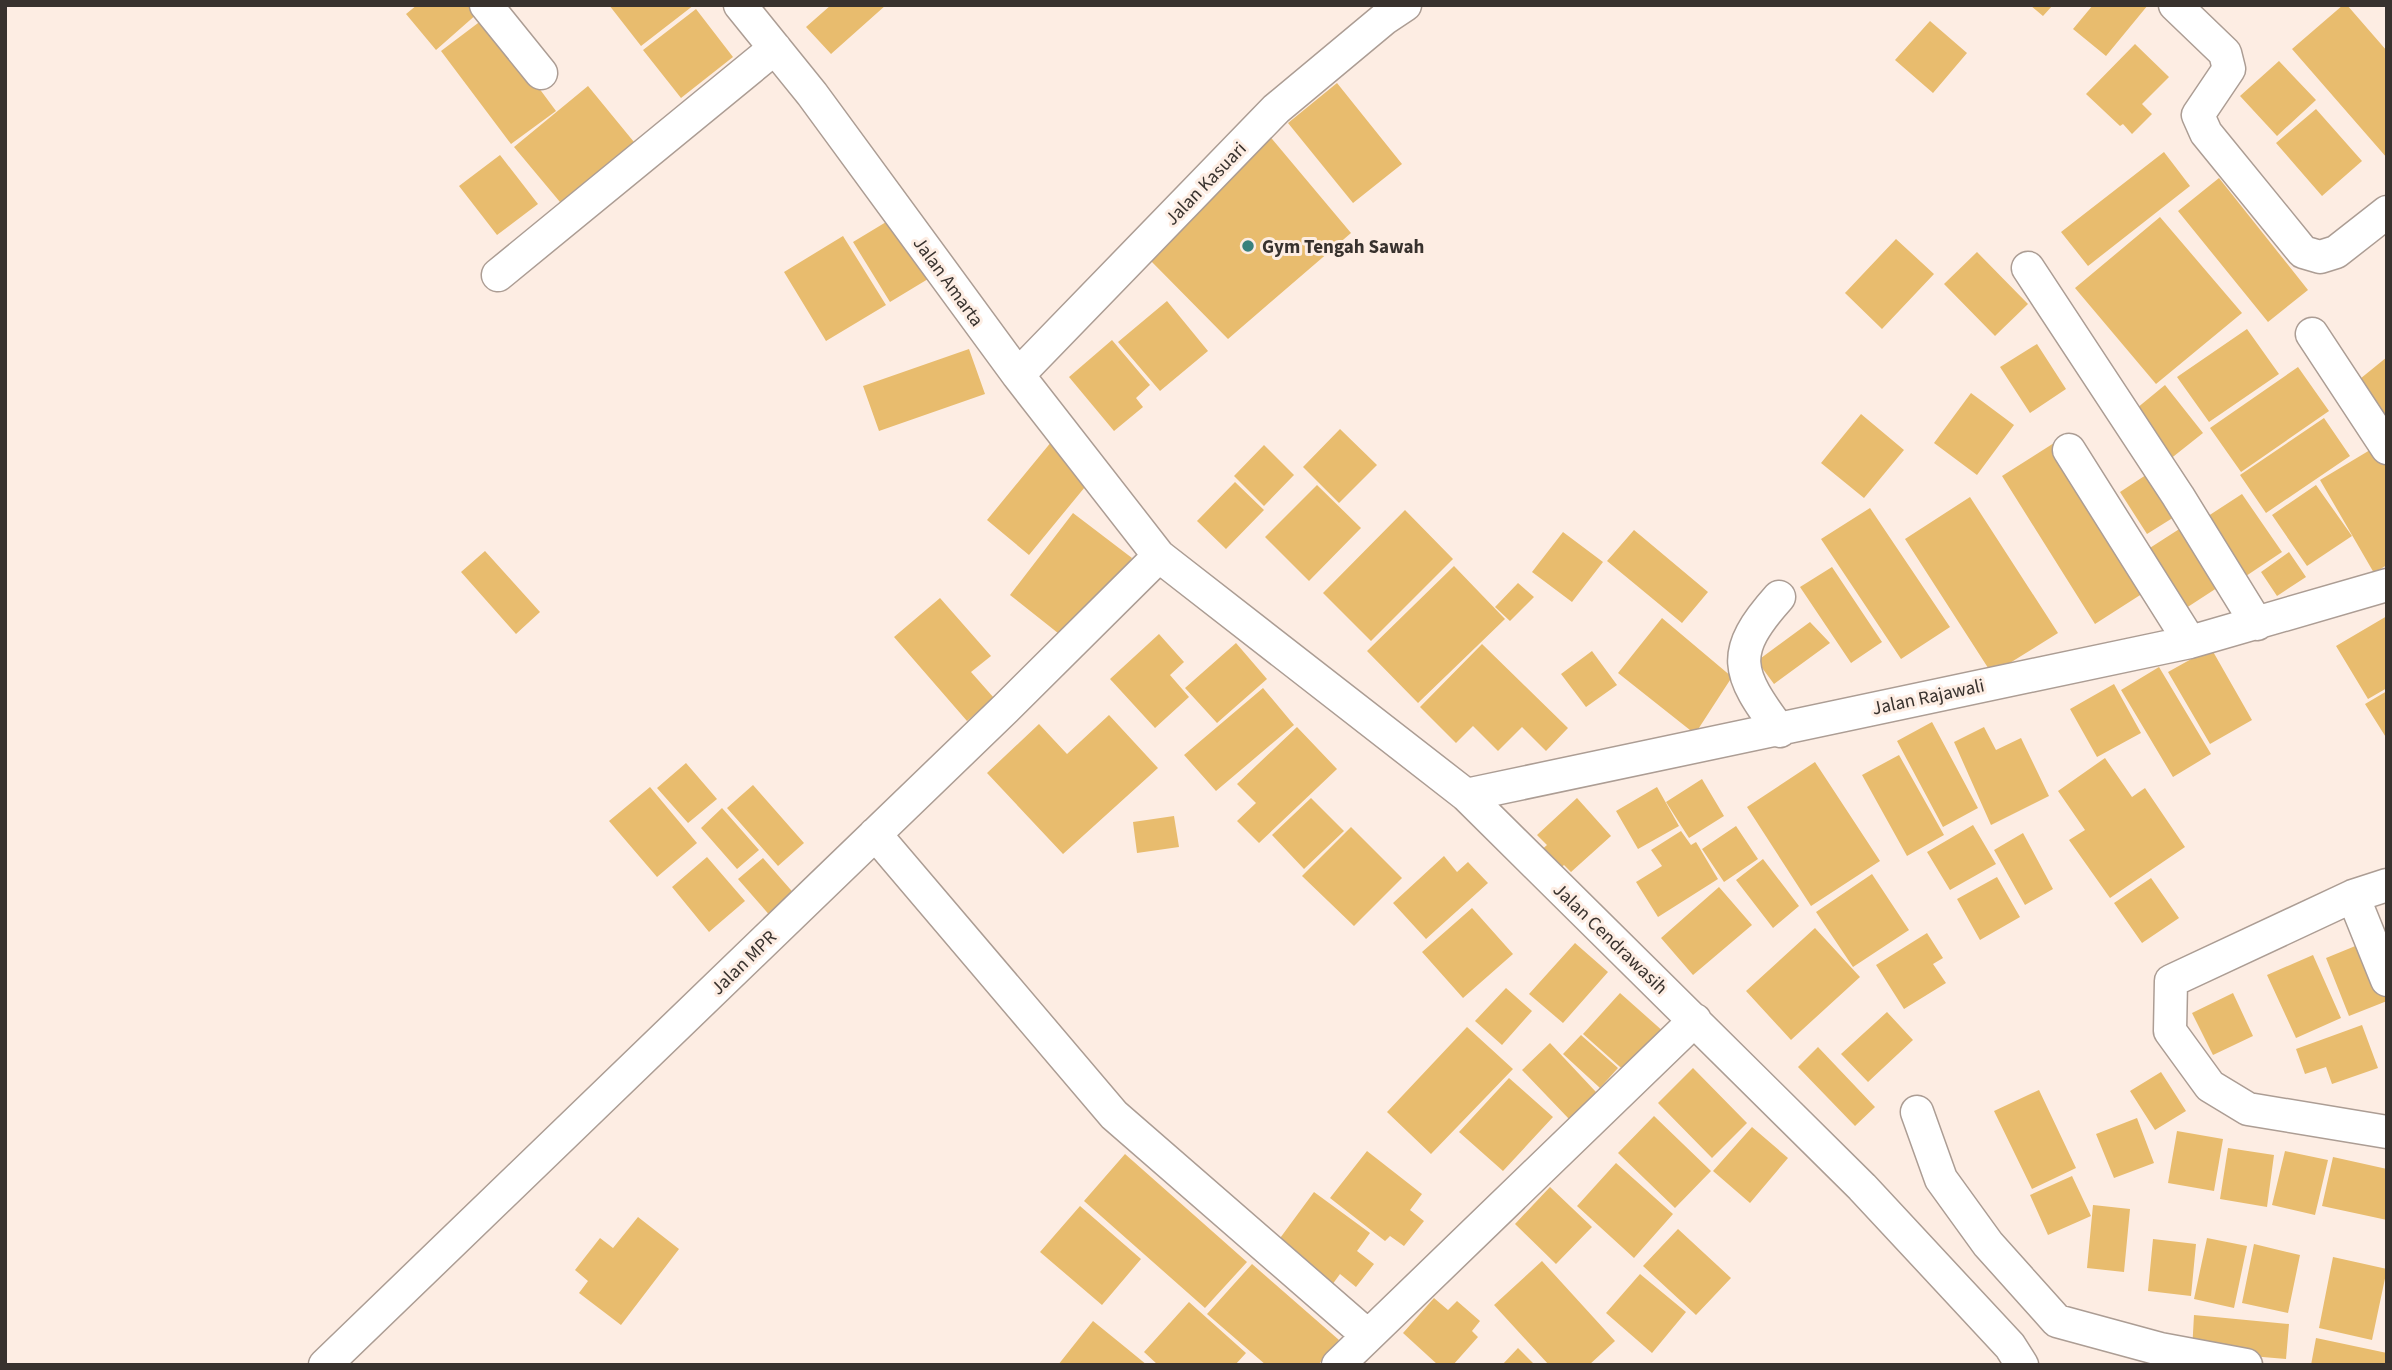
<svg xmlns="http://www.w3.org/2000/svg" width="2392" height="1370" font-family="'Source Sans 3',sans-serif">
  <style>
    .building { fill: #e8bc6e }
    .lines { fill: none; stroke-linecap: round; stroke-linejoin: round }
    .street-casing { stroke: #ac9d94; stroke-width: 35 }
    .street { stroke: #fff; stroke-width: 32 }
    .poi-dot { fill: #39817c; stroke: #fdede3; stroke-width: 2.5 }
    .labels { text-anchor: middle; stroke-width: 6; stroke-linejoin: round; paint-order: stroke }
    .street-label { font-size: 19px; fill: #38322e; stroke: #fdede3 }
    .poi-label { font-size: 19px; font-weight: bold; fill: #38322e; stroke: #fdede3; text-anchor: start }
  </style>
  <rect width="100%" height="100%" fill="#fdede3"/>
  <!-- building -->
  <path class="building" d="M417,5H471L478,13L436,50L406,14Z
    M609,5H694L641,46Z
    M831,5H886L831,54L806,27Z
    M2030,5H2053L2043,16Z
    M2093,5H2148L2106,56L2073,29Z
    M2343,5H2347L2387,51V158L2292,49Z
    M696,9L733,57L681,98L643,50Z
    M486,17L556,111L511,144L441,51Z
    M1930,21L1967,53L1933,93L1895,60Z
    M2135,44L2169,77L2142,104L2152,114L2132,134L2123,124L2120,126L2086,94Z
    M2279,61L2316,100L2277,136L2240,96Z
    M1337,83L1402,164L1353,203L1288,123Z
    M588,86L643,153L570,214L514,147Z
    M2316,109L2362,161L2322,196L2276,143Z
    M1267,133L1351,233L1228,339L1148,258Z
    M2164,152L2190,186L2088,266L2061,232Z
    M500,155L538,204L497,235L459,186Z
    M2219,178L2308,290L2268,322L2178,211Z
    M896,216L933,276L890,302L853,242Z
    M2160,217L2242,313L2156,384L2075,288Z
    M843,236L886,305L826,341L784,272Z
    M1896,239L1934,274L1882,329L1845,293Z
    M1977,252L2028,304L1995,336L1944,284Z
    M1167,301L1208,351L1160,391L1118,342Z
    M2247,329L2279,374L2209,422L2177,377Z
    M1112,340L1150,385L1136,398L1143,407L1114,431L1069,377Z
    M2037,344L2066,389L2030,413L2000,367Z
    M969,349L985,394L879,431L863,386Z
    M2387,357V422L2355,383Z
    M2298,367L2329,411L2241,472L2210,428Z
    M2165,385L2203,433L2169,460L2131,413Z
    M1971,393L2014,425L1977,475L1934,443Z
    M1861,414L1904,450L1864,498L1821,463Z
    M2324,418L2350,456L2266,513L2240,475Z
    M1340,429L1377,465L1339,503L1303,467Z
    M1052,441L1094,476L1029,555L987,520Z
    M2054,443L2148,590L2095,624L2002,476Z
    M2380,444L2387,456V565L2374,573L2320,480Z
    M1264,445L1294,475L1264,506L1234,476Z
    M2152,471L2179,514L2147,534L2120,492Z
    M1235,482L1264,510L1226,549L1197,521Z
    M1317,485L1361,528L1309,581L1265,537Z
    M2316,485L2352,536L2307,566L2272,515Z
    M2242,494L2282,552L2243,578L2202,520Z
    M1970,497L2058,633L1992,674L1905,539Z
    M1870,508L1950,627L1901,659L1821,539Z
    M1405,510L1453,559L1371,641L1323,593Z
    M1073,513L1132,558L1068,641L1010,595Z
    M2184,526L2223,584L2180,612L2142,553Z
    M1634,530L1708,592L1682,623L1607,561Z
    M1563,532L1603,562L1572,602L1532,572Z
    M485,551L540,612L516,634L461,572Z
    M2289,552L2306,577L2277,596L2261,572Z
    M1454,566L1505,619L1418,703L1367,651Z
    M1832,567L1882,642L1851,663L1800,587Z
    M1518,583L1534,597L1510,621L1495,607Z
    M940,598L991,656L971,672L994,698L967,721L894,637Z
    M2387,616V688L2368,699L2336,646Z
    M1662,618L1732,677L1695,734L1618,673Z
    M1810,622L1830,643L1774,684L1757,661Z
    M1159,634L1184,662L1170,675L1189,697L1155,728L1110,679Z
    M1236,643L1267,679L1217,723L1185,688Z
    M1482,644L1568,728L1546,751L1522,727L1498,751L1473,726L1456,743L1420,707Z
    M2211,648L2252,720L2210,744L2168,672Z
    M1592,651L1617,685L1586,707L1561,674Z
    M2159,667L2211,754L2173,777L2121,690Z
    M2114,684L2141,733L2097,757L2070,709Z
    M1263,688L1294,725L1216,791L1184,755Z
    M2387,691V739L2365,704Z
    M1109,715L1158,768L1063,854L987,773L1039,724L1067,754Z
    M1932,722L1978,808L1943,827L1897,741Z
    M1297,727L1337,769L1259,843L1237,821L1256,803L1237,784Z
    M1984,727L1996,750L2021,738L2049,796L1991,825L1954,742Z
    M1899,755L1944,835L1907,856L1862,775Z
    M2105,758L2132,797L2145,788L2185,847L2110,898L2069,840L2085,830L2058,791Z
    M1815,762L1880,861L1811,906L1747,807Z
    M686,763L717,799L688,823L657,788Z
    M1702,779L1724,816L1689,838L1666,802Z
    M753,785L804,843L778,866L727,808Z
    M650,787L697,843L657,877L609,821Z
    M1657,787L1679,826L1638,849L1616,811Z
    M1311,798L1344,831L1304,869L1272,835Z
    M1577,798L1611,836L1571,872L1564,865L1555,873L1538,853L1547,845L1537,835Z
    M722,808L759,850L737,869L701,828Z
    M1174,816L1179,847L1137,853L1133,822Z
    M1973,825L1996,864L1950,890L1927,852Z
    M1736,826L1758,859L1724,882L1702,849Z
    M1351,827L1402,878L1354,926L1302,876Z
    M1681,831L1691,845L1696,842L1718,879L1658,917L1636,882L1662,866L1651,850Z
    M2023,833L2053,889L2025,905L1994,850Z
    M1444,856L1457,872L1468,862L1488,883L1426,939L1393,903Z
    M707,857L745,901L709,932L672,887Z
    M763,858L797,897L772,918L738,879Z
    M1763,859L1799,906L1773,928L1736,880Z
    M1872,874L1909,930L1853,967L1816,912Z
    M1997,877L2020,917L1980,940L1957,899Z
    M2151,878L2179,918L2142,943L2114,903Z
    M1719,887L1752,925L1693,975L1661,938Z
    M1472,908L1513,954L1463,998L1422,952Z
    M1815,928L1860,977L1791,1040L1746,991Z
    M1927,933L1943,958L1933,964L1946,983L1904,1009L1876,965Z
    M2370,940L2387,982V1001L2349,1016L2326,958Z
    M1575,943L1608,972L1563,1023L1529,994Z
    M2313,955L2341,1018L2296,1038L2267,975Z
    M1506,988L1532,1011L1502,1045L1475,1021Z
    M1620,993L1665,1033L1628,1074L1583,1034Z
    M2233,993L2253,1036L2213,1055L2192,1013Z
    M1887,1012L1913,1040L1868,1082L1841,1054Z
    M2362,1025L2378,1068L2332,1084L2326,1067L2305,1074L2296,1049Z
    M1467,1027L1513,1069L1431,1154L1387,1112Z
    M1581,1035L1618,1068L1600,1088L1563,1054Z
    M1550,1043L1596,1092L1569,1119L1522,1070Z
    M1818,1047L1875,1107L1855,1126L1798,1067Z
    M1693,1068L1747,1123L1712,1158L1658,1103Z
    M2161,1072L2186,1111L2155,1130L2130,1091Z
    M1509,1078L1553,1117L1503,1171L1459,1132Z
    M2039,1090L2076,1168L2032,1189L1994,1111Z
    M1654,1116L1711,1171L1675,1208L1618,1153Z
    M2137,1118L2154,1163L2114,1178L2096,1134Z
    M1752,1127L1788,1158L1750,1203L1713,1171Z
    M2177,1131L2223,1139L2214,1191L2168,1183Z
    M2228,1148L2274,1155L2267,1207L2220,1199Z
    M1367,1151L1422,1194L1410,1210L1424,1221L1404,1246L1390,1236L1385,1241L1330,1198Z
    M2285,1151L2328,1160L2315,1215L2272,1205Z
    M1125,1154L1247,1262L1205,1308L1084,1201Z
    M2333,1157L2387,1169V1220L2322,1206Z
    M1616,1163L1673,1214L1634,1258L1577,1206Z
    M2072,1176L2091,1216L2048,1235L2030,1195Z
    M1550,1187L1592,1227L1556,1264L1515,1224Z
    M1314,1192L1370,1233L1357,1251L1374,1264L1356,1287L1340,1274L1332,1285L1275,1245Z
    M2093,1205L2130,1209L2124,1272L2087,1268Z
    M1080,1206L1141,1259L1102,1305L1040,1252Z
    M638,1217L679,1249L621,1325L579,1293L588,1281L575,1270L600,1238L613,1248Z
    M1678,1229L1731,1278L1696,1315L1643,1266Z
    M2207,1238L2247,1246L2234,1308L2194,1299Z
    M2153,1239L2196,1244L2191,1296L2148,1291Z
    M2254,1244L2300,1255L2288,1313L2242,1303Z
    M2333,1257L2387,1269L2372,1340L2319,1328Z
    M1542,1261L1615,1341L1589,1365H1549L1494,1305Z
    M1252,1264L1339,1340L1318,1365H1266L1207,1314Z
    M1640,1274L1686,1312L1652,1353L1606,1313Z
    M1434,1298L1448,1310L1457,1301L1480,1321L1472,1331L1478,1337L1453,1365H1438L1403,1333Z
    M1189,1302L1246,1353L1235,1365H1158L1144,1352Z
    M2194,1315L2289,1324L2286,1359L2192,1351Z
    M1093,1321L1125,1347L1147,1365H1058Z
    M2316,1338L2387,1353V1365H2311Z
    M1518,1348L1535,1365H1502Z"/>
  <g class="lines">
    <!-- street casing -->
    <g class="street-casing">
      <path id="street" d="M486,5L541,73
        M740,5L812,94L1018,375L1159,556L1466,795L1862,1187L2010,1346L2022,1365
        M2175,5L2225,53L2229,69L2198,115L2206,133L2303,252L2320,257L2336,252L2387,212
        M2028,268L2178,496L2257,624
        M498,275L775,48
        M2312,334L2387,448
        M1018,375L1276,109L1384,19L1405,5
        M2069,450L2190,642
        M1779,597C1729,653 1736,672 1780,731
        M1466,795L2190,642L2387,585
        M875,834L1114,1115L1367,1335
        M2387,885L2353,896L2171,981L2170,1031L2210,1086L2248,1109L2387,1132
        M2353,896L2387,980
        M1917,1112L1941,1179L1988,1244L2057,1321L2160,1349L2246,1365
        M325,1365L1005,709L1159,556
        M1338,1365L1695,1020"/>
    </g>
    <!-- street -->
    <use href="#street" class="street"/>
  </g>
  <!-- markers -->
  <circle class="poi-dot" cx="1248" cy="246" r="7"/>
  <g class="labels">
    <!-- street labels -->
    <g class="street-label">
      <text transform="translate(1205 183) rotate(-46)" y="7">Jalan Kasuari</text>
      <text transform="translate(949 281) rotate(54)" y="7">Jalan Amarta</text>
      <text transform="translate(1928 696) rotate(-12)" y="7">Jalan Rajawali</text>
      <text transform="translate(1611 938) rotate(44)" y="7">Jalan Cendrawasih</text>
      <text transform="translate(743 962) rotate(-44)" y="7">Jalan MPR</text>
    </g>
    <!-- poi labels -->
    <g class="poi-label">
      <text x="1262" y="253">Gym Tengah Sawah</text>
    </g>
  </g>
  <!-- border -->
  <rect width="2392" height="1370" fill="none" stroke="#38322e" stroke-width="14"/>
</svg>
